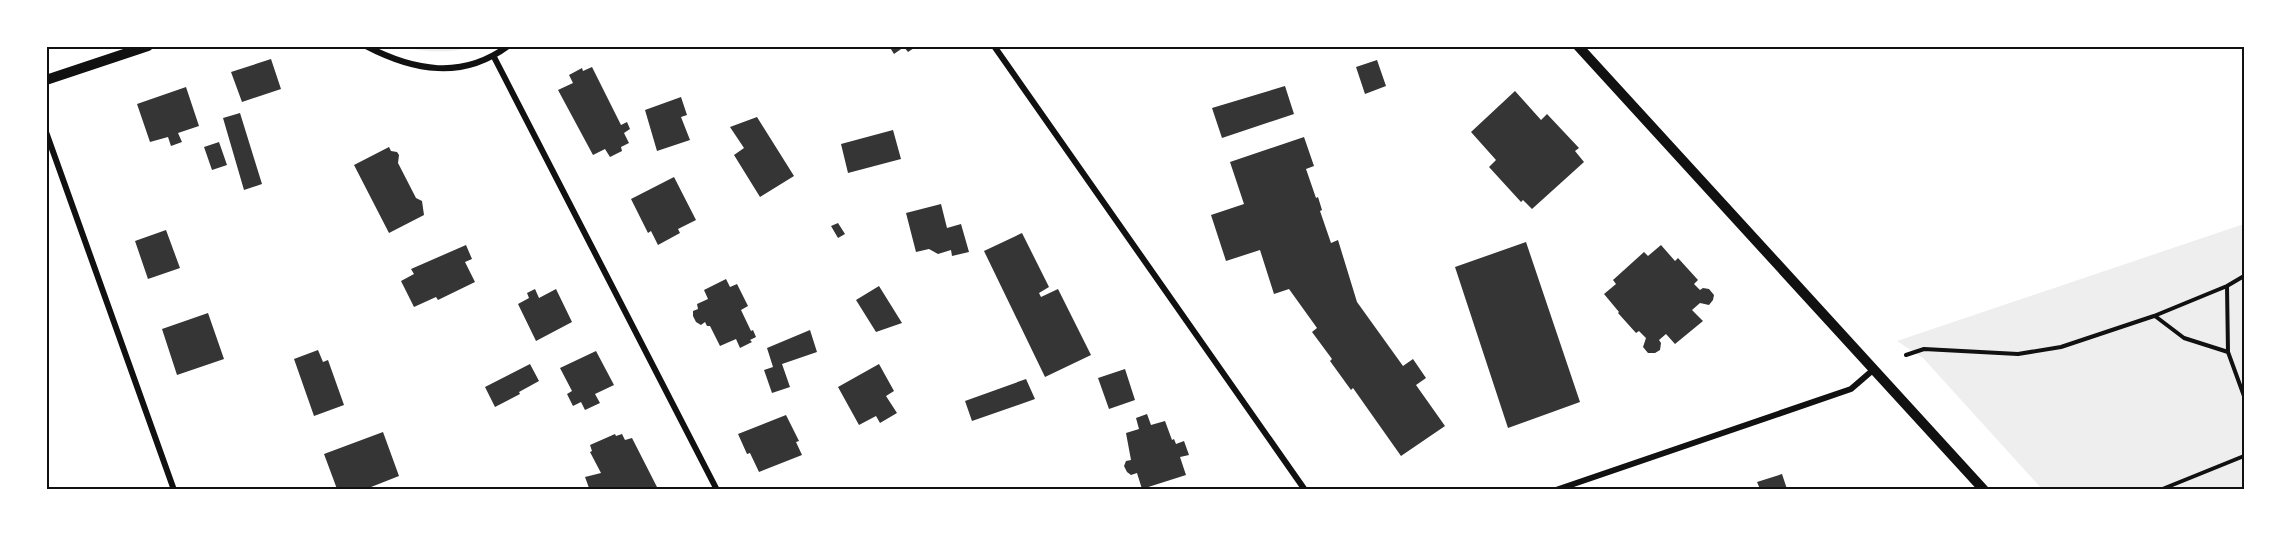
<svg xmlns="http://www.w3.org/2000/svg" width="2291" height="536" font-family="'Work Sans',sans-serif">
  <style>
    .green { fill: #eee }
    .building { fill: #353535 }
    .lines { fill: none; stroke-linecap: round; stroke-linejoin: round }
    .path { stroke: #111; stroke-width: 4 }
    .minor { stroke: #111; stroke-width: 6 }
    .tertiary { stroke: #111; stroke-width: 10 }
    .neatline { fill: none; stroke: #111; stroke-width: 2 }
  </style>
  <rect width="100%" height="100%" fill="#fff"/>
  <!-- green -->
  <path class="green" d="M402,47H471C448,54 425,52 402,47Z
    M2244,224V489H2042L1923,358L1897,341Z"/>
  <!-- building -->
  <path class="building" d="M889,46H917L908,52L904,47L894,54Z
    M271,59L281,89L242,102L231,72Z
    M1377,60L1386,86L1365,94L1356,67Z
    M592,67L621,125L627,122L630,129L624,133L629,143L621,147L622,151L610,157L605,149L593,155L558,90L573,83L569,75L582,68L583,71Z
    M1285,86L1294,114L1222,138L1212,108Z
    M186,87L199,126L178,133L182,142L171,146L168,137L150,142L137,104Z
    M1515,91L1541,120L1547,114L1579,148L1575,151L1584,162L1532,209L1523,200L1521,202L1489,167L1496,160L1471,132Z
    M681,97L687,115L681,117L690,140L657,151L645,110Z
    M240,113L262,184L244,190L223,118Z
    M757,117L794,176L760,197L734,155L744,148L730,127Z
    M893,130L901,159L848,173L841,144Z
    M1304,137L1314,166L1306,169L1316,198L1318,197L1322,210L1320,211L1331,243L1338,240L1357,302L1403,366L1413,359L1426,378L1416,385L1445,426L1401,456L1353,388L1351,390L1330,361L1332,359L1312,332L1317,328L1289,289L1274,294L1260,250L1226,261L1211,215L1244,204L1230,162Z
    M219,142L227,165L212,170L204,147Z
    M389,147L391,151L397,152L399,155L398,163L416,198L422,201L424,215L389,233L354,165Z
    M674,177L696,220L678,229L680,233L658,245L651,231L648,233L631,199Z
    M941,204L947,228L961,224L969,252L952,256L951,250L938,254L929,249L916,252L906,213Z
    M838,223L845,234L838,238L831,226Z
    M166,230L180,268L148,279L135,241Z
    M1022,233L1049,287L1039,293L1041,297L1058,289L1091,355L1045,377L984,251Z
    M1526,242L1580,402L1508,428L1455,267Z
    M466,245L472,259L465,262L475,282L438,300L436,297L414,307L401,281L414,274L411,269Z
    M1661,245L1675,261L1678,258L1698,280L1694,284L1700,290L1703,288L1709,289L1714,295L1713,300L1709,305L1700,303L1692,310L1703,321L1675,344L1666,334L1659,340L1661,343L1660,350L1655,353H1648L1643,347L1646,338L1639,331L1636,333L1618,313L1619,312L1604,294L1616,284L1613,280L1644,252L1648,256Z
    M726,279L730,287L737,284L748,306L741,310L751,331L753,330L756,337L750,340L752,342L740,348L736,339L720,346L710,326H707L705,322L701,325L696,322L693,316V311L698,309L697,304L708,299L704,290Z
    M879,286L902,323L876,332L856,300Z
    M535,289L539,298L556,289L572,322L536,341L518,304L529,298L527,293Z
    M208,313L224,359L177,375L162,329Z
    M810,330L817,352L782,364L790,387L772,393L764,370L773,367L767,348Z
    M318,350L323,362L328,360L344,405L314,416L294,359Z
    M596,351L614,385L595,394L600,403L585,410L581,402L573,406L567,394L572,391L560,368Z
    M530,364L539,381L519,392L520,394L495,407L485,387Z
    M879,364L894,391L886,396L897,413L880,423L876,416L859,425L838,387Z
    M1125,369L1135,400L1109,409L1098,378Z
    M1026,379L1035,399L972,421L965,401Z
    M1147,414L1151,425L1165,421L1172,440L1174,439L1176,444L1184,441L1189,455L1180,457L1186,475L1142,489L1137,473L1131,475L1127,472L1124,466L1126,461L1131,460L1126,433L1139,429L1136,418Z
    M786,415L799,441L796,442L802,455L759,472L750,453L747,454L738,434Z
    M383,432L399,476L366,489H337L324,454Z
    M615,434L616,436L622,434L625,440L632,438L658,489H596L595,487L589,488L585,477L601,473L590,452L592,451L590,445Z
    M1782,474L1787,489H1760L1757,482Z"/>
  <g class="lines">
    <!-- path -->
    <path class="path" d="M2227,286L2228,352L2244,396
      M2155,316L2184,338L2228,352
      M1906,355L1924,349L2018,354L2061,347L2154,316L2227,286L2244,276
      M2160,490L2244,456"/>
    <!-- minor -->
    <path class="minor" d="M366,46C414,71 462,80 508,46
      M994,46L1305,490
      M494,57L717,490
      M46,132L174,490
      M1556,490L1851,389L1873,370"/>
    <!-- tertiary -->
    <path class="tertiary" d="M1578,46L1984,490
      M46,80L148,46"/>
  </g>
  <!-- border -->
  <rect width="2291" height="536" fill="none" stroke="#ffffff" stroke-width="96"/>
  <rect x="48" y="48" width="2195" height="440" class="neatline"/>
</svg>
